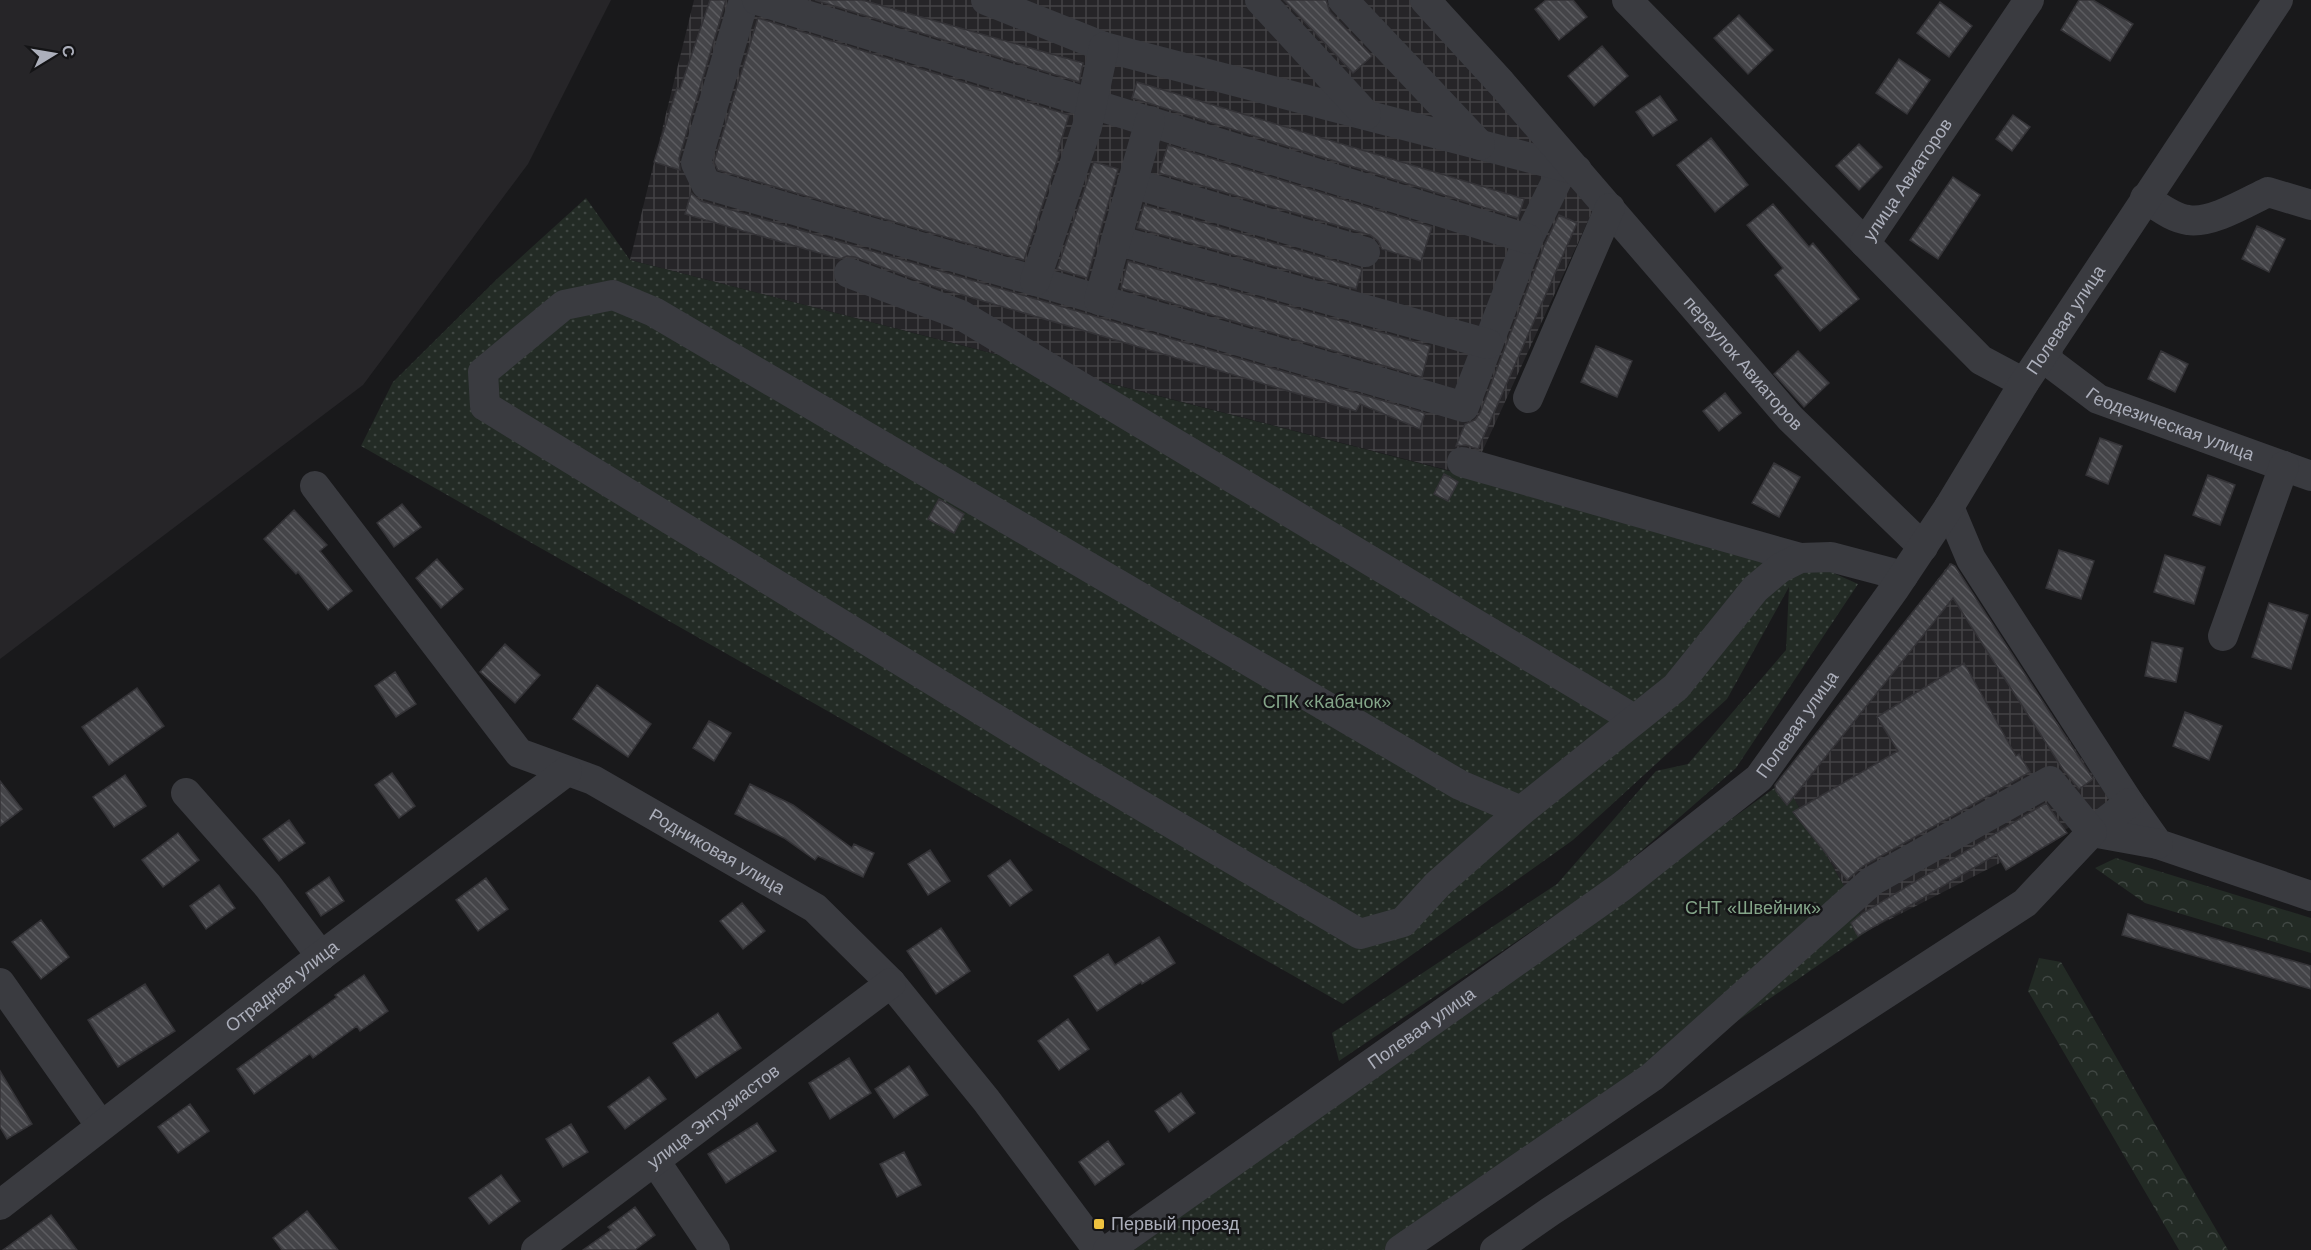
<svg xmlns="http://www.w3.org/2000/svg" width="2311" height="1250" font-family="Helvetica,sans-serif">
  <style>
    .built { fill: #262528 }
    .industrial { fill: url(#industrial-grid) }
    .grass { fill: url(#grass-dots) }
    .forest { fill: url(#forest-crowns) }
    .building { fill: url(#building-back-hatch); stroke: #343337; stroke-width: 1.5 }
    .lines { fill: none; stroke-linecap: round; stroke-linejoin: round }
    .minor { stroke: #3a3b40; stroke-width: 30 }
    .poi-dot { fill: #eec23f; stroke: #141416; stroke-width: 2 }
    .labels { text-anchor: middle; stroke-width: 5; stroke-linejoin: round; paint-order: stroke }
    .street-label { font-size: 18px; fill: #acafbb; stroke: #141416 }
    .park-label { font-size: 18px; fill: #84a589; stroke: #141416 }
    .poi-label { font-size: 18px; fill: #acafbb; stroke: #141416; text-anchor: start }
  </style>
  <defs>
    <pattern id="industrial-grid" width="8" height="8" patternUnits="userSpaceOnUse" patternTransform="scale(1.5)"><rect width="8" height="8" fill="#262528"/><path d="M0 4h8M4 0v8" fill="none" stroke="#434245"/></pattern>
    <pattern id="grass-dots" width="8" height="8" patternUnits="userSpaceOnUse" patternTransform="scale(1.5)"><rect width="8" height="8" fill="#232b25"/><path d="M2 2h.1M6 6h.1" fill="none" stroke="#404743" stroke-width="1.8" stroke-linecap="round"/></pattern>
    <pattern id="forest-crowns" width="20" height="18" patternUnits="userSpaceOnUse" patternTransform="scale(1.5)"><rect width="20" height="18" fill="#232b25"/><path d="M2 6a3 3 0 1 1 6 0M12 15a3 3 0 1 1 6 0" fill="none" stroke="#404743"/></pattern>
    <pattern id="building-back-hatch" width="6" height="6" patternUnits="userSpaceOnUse" patternTransform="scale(1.5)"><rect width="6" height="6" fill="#444448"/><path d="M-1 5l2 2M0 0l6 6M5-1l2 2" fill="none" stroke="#5c5c60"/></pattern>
  </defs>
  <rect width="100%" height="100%" fill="#19191b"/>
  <!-- built -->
  <path class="built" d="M0,0H611L528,164L363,385L0,659Z"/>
  <!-- industrial -->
  <path class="industrial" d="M694,0H1445L1605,184L1471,476L630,260Z
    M1950,563L2113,805L1869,930L1784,781Z"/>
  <!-- grass -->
  <path class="grass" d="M586,198L630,260L1818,566L1858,584L1736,768L1609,879L1339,1061L1332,1033L1557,884L1656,771L1688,764L1786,650L1789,587L1727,699L1573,840L1343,1004L361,446L393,382L498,278Z
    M1784,781L1869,930L1406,1250H1134Z"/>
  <!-- forest -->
  <path class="forest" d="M2116,858L2311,918V953L2145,903L2095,868Z
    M2039,958L2061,962L2228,1250H2179L2028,991Z"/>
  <!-- building -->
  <path class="building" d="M710,0H726L679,158L680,170L654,162L677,88L680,89Z
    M815,0H862L1083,63L1079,82Z
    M1284,0H1326L1330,12L1372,56L1353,73Z
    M1546,0H1573L1587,17L1559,40L1535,9Z
    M2079,0H2093L2133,24L2110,61L2061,30Z
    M1940,2L1972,26L1949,57L1917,33Z
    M1739,15L1773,50L1748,74L1714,38Z
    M758,18L1069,115L1058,151L1060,152L1024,260L718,170L714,162Z
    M1602,46L1628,76L1594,106L1568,76Z
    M1899,59L1930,80L1907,114L1876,93Z
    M1137,82L1524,199L1518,218L1132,98Z
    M1660,96L1677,120L1653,136L1636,112Z
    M2013,115L2030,127L2012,151L1996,139Z
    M1711,138L1748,185L1715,212L1677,165Z
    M1859,144L1882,167L1859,190L1836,166Z
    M1168,145L1432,227L1421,261L1382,249L1378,241L1370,235L1159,173Z
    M1094,162L1118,169L1087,278L1057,269Z
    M1953,177L1980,195L1938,259L1910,240Z
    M691,193L701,201L1425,413L1420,429L1360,404L1356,411L936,287L855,257L847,256L840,259L685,214Z
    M1773,204L1809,247L1813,243L1859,299L1820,331L1775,275L1783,268L1747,225Z
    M1144,205L1362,269L1356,289L1137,228Z
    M1559,215L1577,223L1478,449L1466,445L1456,446L1465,424L1475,420L1480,413L1544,246Z
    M2257,226L2285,239L2269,272L2242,259Z
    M1128,261L1430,346L1422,377L1121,288Z
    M1596,346L1632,361L1617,397L1581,382Z
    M1798,351L1829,383L1804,407L1774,374Z
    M2161,351L2188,364L2175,392L2148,379Z
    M1725,393L1741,413L1719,431L1703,411Z
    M2100,438L2122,446L2108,484L2086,475Z
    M1774,463L1800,477L1779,517L1752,503Z
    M1444,474L1458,482L1448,501L1434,494Z
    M2208,475L2235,485L2220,525L2193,515Z
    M939,499L964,514L954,533L928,519Z
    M402,504L421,527L394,547L377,523Z
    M294,510L327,545L320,551L352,591L328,610L298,572L296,574L264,539Z
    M2059,550L2094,561L2081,599L2046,588Z
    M2165,555L2205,567L2194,604L2154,592Z
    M437,559L463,589L441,608L416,578Z
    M1951,564L1955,566L2093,779L2079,789L2064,771L1953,598L1787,805L1776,791L1775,785Z
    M2269,603L2308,615L2291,669L2252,657Z
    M2152,642L2183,648L2176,682L2145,676Z
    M505,644L540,675L515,703L480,672Z
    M1964,663L2016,756L2019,754L2030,772L1863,866L1847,880L1793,812L1898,751L1877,717Z
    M395,672L416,704L396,717L375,686Z
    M597,685L651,724L628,757L573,719Z
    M137,688L164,726L109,765L82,727Z
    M2185,712L2222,726L2209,760L2173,746Z
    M709,721L731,733L714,761L693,748Z
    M392,773L415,806L399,818L375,785Z
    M125,775L146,806L114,827L93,797Z
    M0,781L22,809L0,826Z
    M750,784L793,805L852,848L854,844L874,853L863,877L818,856L815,860L784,838L735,814Z
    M2046,803L2067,833L2006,870L1997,854L1858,936L1851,923L1863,913Z
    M289,820L305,843L279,861L263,839Z
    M178,833L199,860L163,887L142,860Z
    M930,850L950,881L928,895L908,864Z
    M1010,860L1032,890L1010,906L988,876Z
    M329,877L344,901L321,916L306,893Z
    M486,878L508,909L478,931L456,900Z
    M219,885L235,908L206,929L190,906Z
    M742,903L765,931L743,949L720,921Z
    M2128,914L2311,966V989L2122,935Z
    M41,920L69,957L41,979L12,942Z
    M941,928L970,971L936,994L907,951Z
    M1159,937L1175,963L1142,984L1141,982L1097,1011L1074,976L1108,954L1115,965Z
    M364,975L388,1011L360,1031L357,1026L313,1058L310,1054L254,1094L237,1069L337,997L335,995Z
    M145,984L175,1031L118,1067L88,1020Z
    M718,1013L741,1048L696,1078L673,1043Z
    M1068,1019L1089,1049L1059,1070L1038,1041Z
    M849,1058L871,1093L830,1119L809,1083Z
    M909,1066L928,1095L894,1118L875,1089Z
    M0,1071L32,1124L7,1139L0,1127Z
    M649,1077L666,1099L625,1129L608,1107Z
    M1181,1093L1195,1113L1169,1132L1155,1111Z
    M190,1104L209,1131L178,1153L158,1127Z
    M757,1123L776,1151L726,1183L708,1154Z
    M571,1124L588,1152L563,1167L546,1139Z
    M1108,1141L1124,1164L1095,1185L1079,1162Z
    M904,1152L921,1185L897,1197L880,1164Z
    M501,1175L520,1201L489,1224L469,1198Z
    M635,1207L655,1235L635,1250H583L611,1230L608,1227Z
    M307,1211L338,1250H282L273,1238Z
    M51,1215L77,1250H3Z"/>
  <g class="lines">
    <!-- minor -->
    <g class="minor">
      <path d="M744,0L696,163L706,184L1464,407L1528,239L1564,166"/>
      <path d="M757,0L1528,239"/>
      <path d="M986,0L1104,47L1577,170"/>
      <path d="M1260,0L1366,115"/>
      <path d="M1343,0L1480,145"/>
      <path id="s1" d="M1425,0L1501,83L1790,418L1923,547"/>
      <path d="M1627,0L1865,243"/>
      <path d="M1132,183L1365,252"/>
      <path d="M2145,198C2158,206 2172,218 2188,220C2211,224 2247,202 2268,192L2311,205"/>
      <path d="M1116,240L1488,344"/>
      <path d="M849,273L961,315L1634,719"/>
      <path d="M1035,281L1087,127L1104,47"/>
      <path d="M1099,300L1150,121"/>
      <path id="s2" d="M2047,350L2049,362L2098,399L2311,476"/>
      <path id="s3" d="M2024,383L1981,360L1865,243L2029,0"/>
      <path d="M1528,398L1610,208"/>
      <path d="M1462,462L1800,558"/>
      <path id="s4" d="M315,486L519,753L593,780L815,908L891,983L986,1100L1098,1250"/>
      <path d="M1949,507L1971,559L2129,803L2158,844L2311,896"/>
      <path d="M2223,636L2284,466"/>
      <path d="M186,793L268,886L321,956"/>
      <path d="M2129,803L2092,832L2158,844"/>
      <path d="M1521,811L1460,785L654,312L613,295L564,305L483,372L485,406L1035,743L1360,934L1403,922L1438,884L1521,811L1676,687L1755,589L1780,568L1800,558L1831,557L1903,576"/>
      <path d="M0,983L101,1126"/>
      <path d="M655,1161L715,1250"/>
      <path id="s5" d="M0,1205L321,956L567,771"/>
      <path id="s6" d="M536,1250L891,983"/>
      <path id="s7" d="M1108,1250L1621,887L1759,778L1895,588L1949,507L2024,383L2278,0"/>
      <path d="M1400,1250L1652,1077L1872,881L2050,781L2092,832L2025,903L1551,1211L1495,1250"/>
    </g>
  </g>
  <!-- markers -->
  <rect class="poi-dot" x="1093" y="1218" width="12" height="12" rx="3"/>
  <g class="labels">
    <!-- street labels -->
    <g class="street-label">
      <text dy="6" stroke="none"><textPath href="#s3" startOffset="290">улица Авиаторов</textPath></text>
      <text dy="6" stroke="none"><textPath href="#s7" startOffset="1356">Полевая улица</textPath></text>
      <text dy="6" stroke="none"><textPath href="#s1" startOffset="483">переулок Авиаторов</textPath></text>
      <text dy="6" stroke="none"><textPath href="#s2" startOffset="150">Геодезическая улица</textPath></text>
      <text dy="6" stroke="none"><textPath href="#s7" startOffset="870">Полевая улица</textPath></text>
      <text dy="6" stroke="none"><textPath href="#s4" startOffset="558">Родниковая улица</textPath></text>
      <text dy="6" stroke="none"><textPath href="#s5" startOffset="357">Отрадная улица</textPath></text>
      <text dy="6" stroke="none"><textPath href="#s7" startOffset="384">Полевая улица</textPath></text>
      <text dy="6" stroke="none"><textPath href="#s6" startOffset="222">улица Энтузиастов</textPath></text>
    </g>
    <!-- park labels -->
    <g class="park-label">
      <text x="1327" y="708">СПК «Кабачок»</text>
      <text x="1753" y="914">СНТ «Швейник»</text>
    </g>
    <!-- poi labels -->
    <g class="poi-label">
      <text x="1111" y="1230">Первый проезд</text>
    </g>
  </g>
  <!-- north arrow -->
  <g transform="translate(54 54) rotate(79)" stroke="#141416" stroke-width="4.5" paint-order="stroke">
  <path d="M0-4.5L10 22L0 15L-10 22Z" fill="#acafbb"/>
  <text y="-9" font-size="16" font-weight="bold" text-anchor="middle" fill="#acafbb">С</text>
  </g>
</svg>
